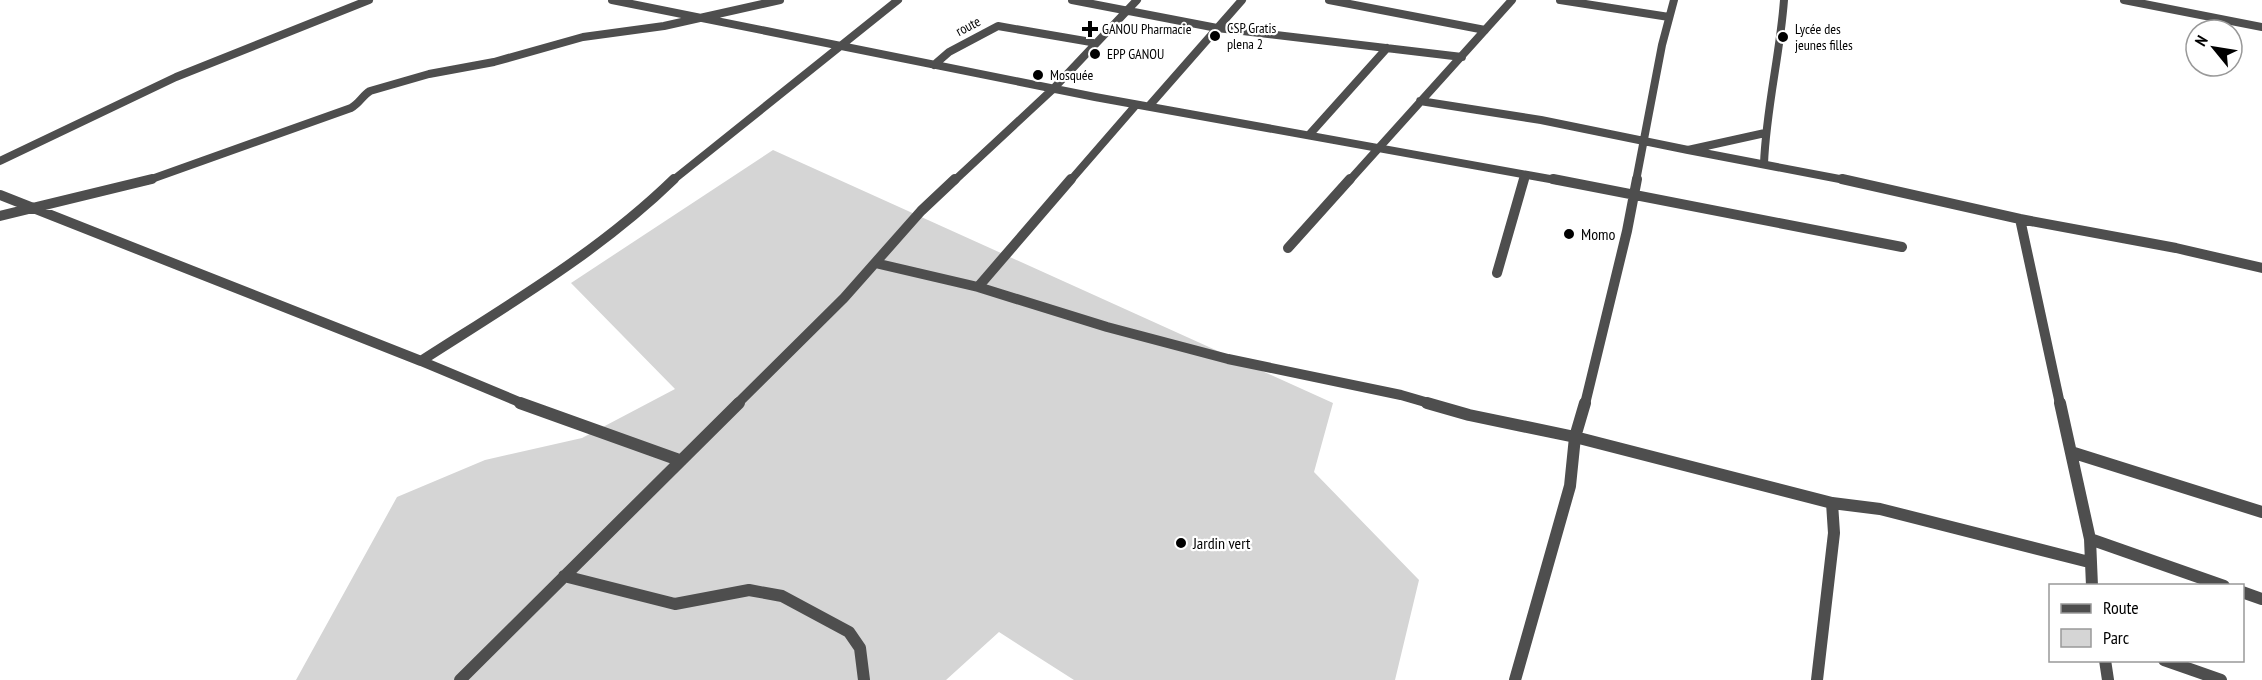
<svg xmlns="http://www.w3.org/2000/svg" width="2262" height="680" font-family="'PT Sans Narrow',sans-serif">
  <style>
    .green { fill: #d5d5d5 }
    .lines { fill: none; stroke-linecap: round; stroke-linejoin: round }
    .minor-far2 { stroke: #4e4e4e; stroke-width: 8 }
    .minor-far1 { stroke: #4e4e4e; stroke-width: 10 }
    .minor { stroke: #4e4e4e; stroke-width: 12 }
    .poi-dot { fill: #000; stroke: #fff; stroke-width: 2 }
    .labels { text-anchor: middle; stroke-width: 4.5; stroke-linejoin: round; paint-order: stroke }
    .far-street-label { font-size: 14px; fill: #000; stroke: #fff }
    .far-poi-label { font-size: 14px; fill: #000; stroke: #fff; text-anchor: start }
    .poi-label { font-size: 16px; fill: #000; stroke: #fff; text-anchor: start }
  </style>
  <rect width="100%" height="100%" fill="#fff"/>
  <!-- green -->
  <path class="green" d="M773,150L1333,403L1314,472L1419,580L1395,680H1074L999,632L946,680H296L397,497L485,460L582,438L675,389L571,283Z"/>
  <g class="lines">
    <!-- minor-far2 -->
    <path class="minor-far2" d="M612,0L1095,97L1561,181
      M1072,0L1217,28L1462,57
      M1329,0L1485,30
      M1560,0L1669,17
      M2124,0L2262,27
      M934,65L949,52L998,26L1091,42
      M1420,101L1541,120L1688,150L1765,133
      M1149,106L1242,0
      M1309,135L1387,48
      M1688,150L1850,181
      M0,161L176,77L369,0
      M1764,164C1766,109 1780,55 1784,0
      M146,181L351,108C360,103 362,96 370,91L429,74L494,62L583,37L664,26L780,0
      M672,181L898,0
      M954,181L1054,88L1137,0
      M1070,181L1136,105
      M1349,181L1512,0
      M1523,181L1525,175
      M1636,181L1662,45L1674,0"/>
    <!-- minor-far1 -->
    <path class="minor-far1" d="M1553,179L1902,247
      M1842,179L2020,219L2060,404
      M0,195L421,361
      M0,216L152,179
      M2020,219L2176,248L2262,268
      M1288,248L1350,179
      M875,263L978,287L1107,327L1228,359L1401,395L1432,404
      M1497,273L1524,179
      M978,287L1071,179
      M524,404L421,361C508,305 599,252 674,179
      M737,404L844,298L921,211L955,179
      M1585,404L1627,231L1637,179"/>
    <!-- minor -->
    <path class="minor" d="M520,403L679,460
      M1427,403L1469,415L1575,437L1832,503L1880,509L2089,562
      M2060,403L2090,539L2092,586
      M2071,452L2262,512
      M2090,539L2224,586
      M564,576L675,604L749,590L782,596L849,632L860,648L864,680
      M2242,592L2262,599
      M2105,660L2108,680
      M2164,660L2221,680
      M460,680L739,403
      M1515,680L1570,486L1575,437L1585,403
      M1817,680L1834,533L1832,503"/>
  </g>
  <!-- markers -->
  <g class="poi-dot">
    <path d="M1087 20h6v6h6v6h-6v6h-6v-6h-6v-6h6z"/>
    <circle cx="1215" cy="36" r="6"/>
    <circle cx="1783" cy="37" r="6"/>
    <circle cx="1095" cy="54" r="6"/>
    <circle cx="1038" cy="75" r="6"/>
    <circle cx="1569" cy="234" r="6"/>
    <circle cx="1181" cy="543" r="6"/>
  </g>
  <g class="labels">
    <!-- far-street labels -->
    <g class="far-street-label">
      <text transform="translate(968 26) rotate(-28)" y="5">route</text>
    </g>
    <!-- far-poi labels -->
    <g class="far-poi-label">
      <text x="1227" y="33">CSP Gratis<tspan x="1227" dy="16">plena 2</tspan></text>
      <text x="1102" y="34">GANOU Pharmacie</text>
      <text x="1795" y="34">Lycée des<tspan x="1795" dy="16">jeunes filles</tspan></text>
      <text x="1107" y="59">EPP GANOU</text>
      <text x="1050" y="80">Mosquée</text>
    </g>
    <!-- poi labels -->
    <g class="poi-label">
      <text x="1581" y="240">Momo</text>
      <text x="1193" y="549">Jardin vert</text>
    </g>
  </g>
  <!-- legend -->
  <rect x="2049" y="584" width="195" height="78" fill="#ffffff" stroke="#999999" stroke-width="1.5"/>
  <rect x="2061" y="604" width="30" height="9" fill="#4e4e4e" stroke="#999999" stroke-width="1.5"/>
  <text x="2103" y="614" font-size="18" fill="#000000">Route</text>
  <rect x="2061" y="629" width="30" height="18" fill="#d5d5d5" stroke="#999999" stroke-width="1.5"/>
  <text x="2103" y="644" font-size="18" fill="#000000">Parc</text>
  <!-- north arrow -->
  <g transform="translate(2214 48) rotate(300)"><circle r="28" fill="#ffffff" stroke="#999999" stroke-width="1.5"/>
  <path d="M0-4.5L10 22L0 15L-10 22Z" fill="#000000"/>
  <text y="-9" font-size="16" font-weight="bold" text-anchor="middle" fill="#000000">N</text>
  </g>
</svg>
